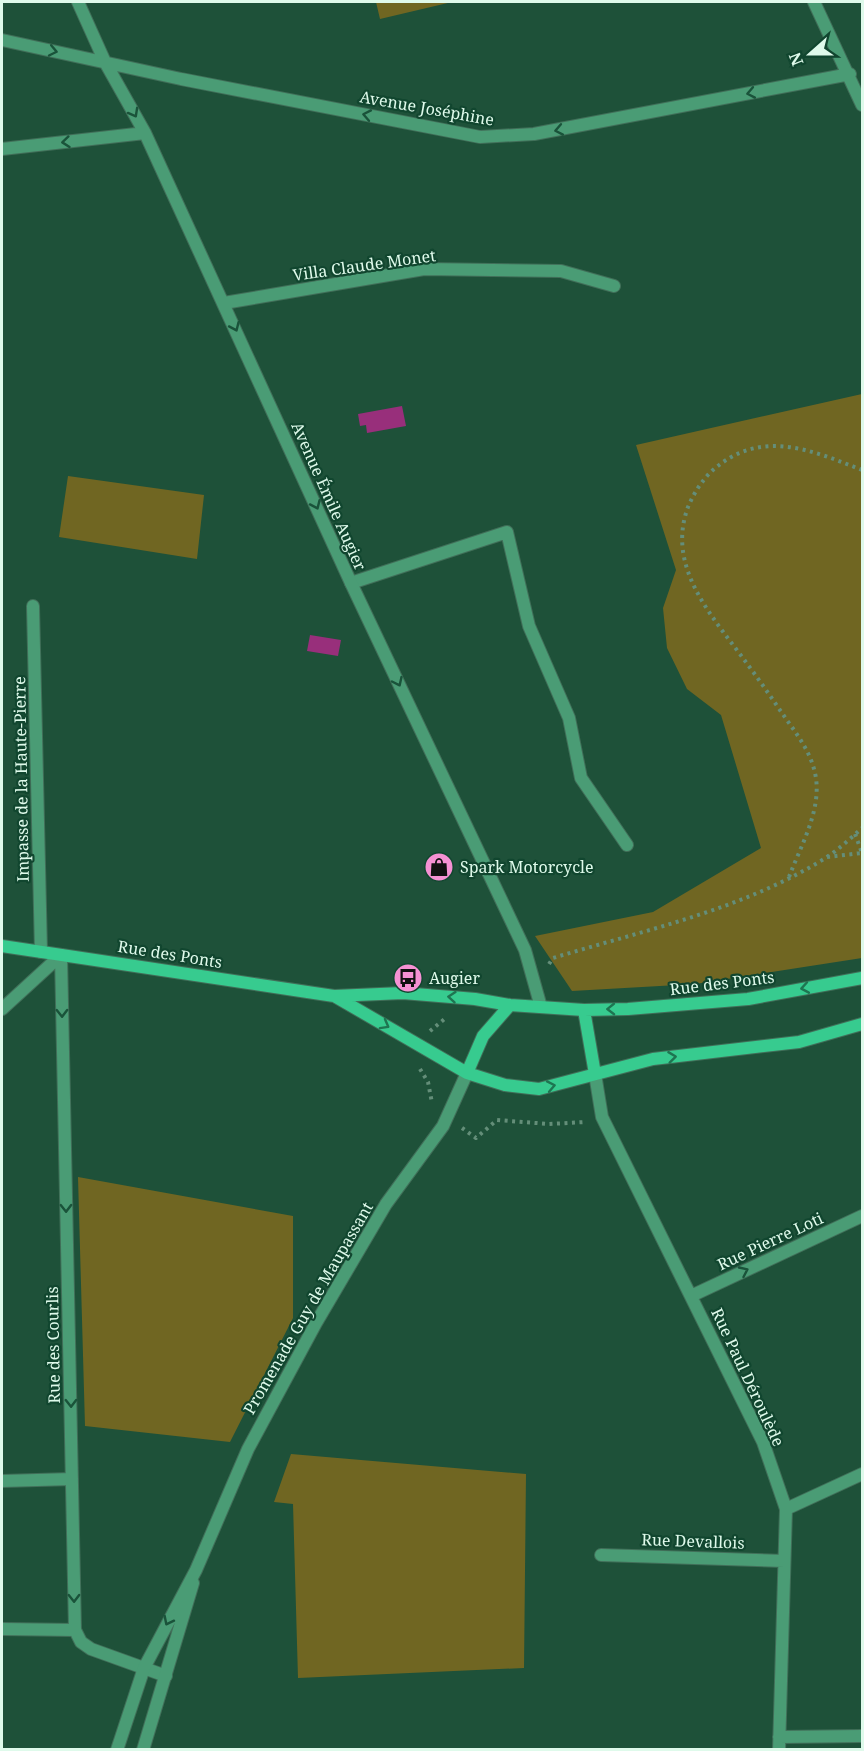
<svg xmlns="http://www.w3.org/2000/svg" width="864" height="1751" font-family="'Noto Serif',serif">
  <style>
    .green { fill: #706622 }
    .water { fill: #982f7b }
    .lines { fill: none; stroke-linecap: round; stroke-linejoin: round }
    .service-casing { stroke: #416f59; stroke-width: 14 }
    .minor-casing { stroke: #416f59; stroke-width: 14 }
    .tertiary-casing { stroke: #416f59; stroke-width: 14 }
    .secondary-casing { stroke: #416f59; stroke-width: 14 }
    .path { stroke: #648e79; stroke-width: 4; stroke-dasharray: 3 4.5; stroke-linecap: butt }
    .service { stroke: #4a9c75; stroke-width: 12 }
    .minor { stroke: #4a9c75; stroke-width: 12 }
    .tertiary { stroke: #4a9c75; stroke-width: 12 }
    .secondary { stroke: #37cb8f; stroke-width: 12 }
    .oneway { stroke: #1a533a }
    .oneway2 { stroke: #1e7551 }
    .labels { text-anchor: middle; stroke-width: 4.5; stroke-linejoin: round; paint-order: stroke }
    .street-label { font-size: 16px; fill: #dffaeb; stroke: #11462f }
    .poi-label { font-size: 16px; fill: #dffaeb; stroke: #11462f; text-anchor: start }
  </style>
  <rect width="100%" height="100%" fill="#1e5139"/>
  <!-- green -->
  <path class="green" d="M376,2H452L380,19Z
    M862,394V958L695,984L572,991L535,936L653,912L761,848L721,715L687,689L667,648L663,608L676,570L636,445Z
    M68,476L204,495L197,559L59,537Z
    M78,1177L293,1216V1318L230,1442L85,1426Z
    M291,1454L526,1474L524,1668L298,1678L293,1504L274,1502Z"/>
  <!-- water -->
  <path class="water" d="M402,406L406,426L367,433L366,425L360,426L358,414Z
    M310,635L341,640L338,656L307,651Z"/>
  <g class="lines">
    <!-- service casing -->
    <g class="service-casing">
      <path id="service" d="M351,583L507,532L529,626L569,718L581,778L627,845"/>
    </g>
    <!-- minor casing -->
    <g class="minor-casing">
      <path id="minor" d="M78,2L105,62L145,133L351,583L525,950L541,1007
        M814,2L862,105
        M2,40L181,79L480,137L534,134L850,74
        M2,149L145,133
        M224,303L424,269L561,271L614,286
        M33,606L41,952
        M61,955L75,1630L81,1642L91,1649L166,1676
        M2,1009L61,955
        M595,1074L602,1117L763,1442L786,1509L779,1750
        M691,1296L862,1216
        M2,1481L72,1479
        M786,1509L862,1474
        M601,1555L784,1561
        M2,1629L75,1630
        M779,1737L862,1736"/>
    </g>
    <!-- tertiary casing -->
    <g class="tertiary-casing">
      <path id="tertiary" d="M117,1750L144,1668L196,1570L248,1449L316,1323L386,1204L443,1126L467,1073
        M143,1750L193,1583"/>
    </g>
    <!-- secondary casing -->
    <g class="secondary-casing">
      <path id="secondary" d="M2,946L334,996L403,993L475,999L510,1005L584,1010L628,1009L748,999L862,978
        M336,997L467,1073L505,1085L539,1089L653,1059L799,1042L862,1024
        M584,1010L595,1074
        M467,1073L483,1036L510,1005"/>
    </g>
    <!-- path -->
    <path class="path" d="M827,857L862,853L855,834
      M789,877C801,845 823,808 815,773C810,750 795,732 782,713C771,697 760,681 748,665C715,619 665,569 688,507C694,493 702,480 713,470C761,428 811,450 862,470
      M549,964L553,958C645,930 745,909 827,857C839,849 851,838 862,828
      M430,1031L447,1017
      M420,1069L428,1082L432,1103
      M462,1128L476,1138L497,1120L549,1124L585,1122"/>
    <!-- service -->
    <use href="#service" class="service"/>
    <!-- minor -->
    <use href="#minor" class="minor"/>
    <!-- tertiary -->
    <use href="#tertiary" class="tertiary"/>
    <!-- secondary -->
    <use href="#secondary" class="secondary"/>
  </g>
  <!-- one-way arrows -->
  <defs><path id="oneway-chevron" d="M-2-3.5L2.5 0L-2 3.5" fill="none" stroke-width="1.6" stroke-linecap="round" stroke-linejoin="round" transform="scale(1.5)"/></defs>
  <g class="oneway">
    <use href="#oneway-chevron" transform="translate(53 51) rotate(12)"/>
    <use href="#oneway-chevron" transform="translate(751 93) rotate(169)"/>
    <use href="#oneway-chevron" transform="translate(134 113) rotate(61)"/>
    <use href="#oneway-chevron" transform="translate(367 115) rotate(-169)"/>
    <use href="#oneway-chevron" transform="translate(559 130) rotate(169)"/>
    <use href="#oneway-chevron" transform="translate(66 142) rotate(174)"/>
    <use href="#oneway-chevron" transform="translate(235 327) rotate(66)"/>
    <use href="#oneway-chevron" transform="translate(316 505) rotate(66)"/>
    <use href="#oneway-chevron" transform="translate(398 682) rotate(65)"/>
    <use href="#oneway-chevron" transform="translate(62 1013) rotate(89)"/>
    <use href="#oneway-chevron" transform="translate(66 1208) rotate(89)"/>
    <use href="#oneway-chevron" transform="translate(744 1271) rotate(-25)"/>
    <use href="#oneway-chevron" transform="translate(71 1403) rotate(89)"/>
    <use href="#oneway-chevron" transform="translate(74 1598) rotate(89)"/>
    <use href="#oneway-chevron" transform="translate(168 1621) rotate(117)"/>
  </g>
  <g class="oneway2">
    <use href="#oneway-chevron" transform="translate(805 988) rotate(170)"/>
    <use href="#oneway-chevron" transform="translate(452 997) rotate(-175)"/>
    <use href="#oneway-chevron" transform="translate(611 1009) rotate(179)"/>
    <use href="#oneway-chevron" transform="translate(385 1025) rotate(29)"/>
    <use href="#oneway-chevron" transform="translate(672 1057) rotate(-7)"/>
    <use href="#oneway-chevron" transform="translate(551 1086) rotate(-11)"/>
  </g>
  <!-- icons -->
  <defs>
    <g id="shop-disc" transform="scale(1.5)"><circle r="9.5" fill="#f591d3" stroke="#11462f"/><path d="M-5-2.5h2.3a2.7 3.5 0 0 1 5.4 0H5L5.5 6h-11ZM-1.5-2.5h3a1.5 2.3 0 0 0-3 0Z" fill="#111"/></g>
    <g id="bus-disc" transform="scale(1.5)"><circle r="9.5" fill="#f591d3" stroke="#11462f"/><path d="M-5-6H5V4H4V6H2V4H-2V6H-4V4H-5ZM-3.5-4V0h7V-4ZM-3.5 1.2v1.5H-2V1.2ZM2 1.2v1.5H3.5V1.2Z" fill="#111"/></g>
  </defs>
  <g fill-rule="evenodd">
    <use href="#shop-disc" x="439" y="867"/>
    <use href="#bus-disc" x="408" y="978"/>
  </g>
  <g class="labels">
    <!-- street labels -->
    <g class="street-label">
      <text transform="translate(427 108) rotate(10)" y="6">Avenue Joséphine</text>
      <text transform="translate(364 265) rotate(-8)" y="6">Villa Claude Monet</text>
      <text transform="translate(329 496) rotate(66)" y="6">Avenue Émile Augier</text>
      <text transform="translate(21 779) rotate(-91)" y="6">Impasse de la Haute-Pierre</text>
      <text transform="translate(170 954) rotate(9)" y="6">Rue des Ponts</text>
      <text transform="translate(722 983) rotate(-7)" y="6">Rue des Ponts</text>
      <text transform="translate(770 1241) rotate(-25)" y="6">Rue Pierre Loti</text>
      <text transform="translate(308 1308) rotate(-60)" y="6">Promenade Guy de Maupassant</text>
      <text transform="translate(53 1345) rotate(-91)" y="6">Rue des Courlis</text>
      <text transform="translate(748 1377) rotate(65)" y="6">Rue Paul Déroulède</text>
      <text transform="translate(693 1541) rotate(2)" y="6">Rue Devallois</text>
    </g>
    <!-- poi labels -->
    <g class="poi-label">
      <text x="460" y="873">Spark Motorcycle</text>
      <text x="429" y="984">Augier</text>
    </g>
  </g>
  <!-- border -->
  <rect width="864" height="1751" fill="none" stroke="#dffaeb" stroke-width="6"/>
  <!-- north arrow -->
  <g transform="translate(810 54) rotate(249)" stroke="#11462f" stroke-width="4.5" paint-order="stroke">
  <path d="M0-4.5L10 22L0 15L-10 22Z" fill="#dffaeb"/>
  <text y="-9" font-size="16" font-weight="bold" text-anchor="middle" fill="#dffaeb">N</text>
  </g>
</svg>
